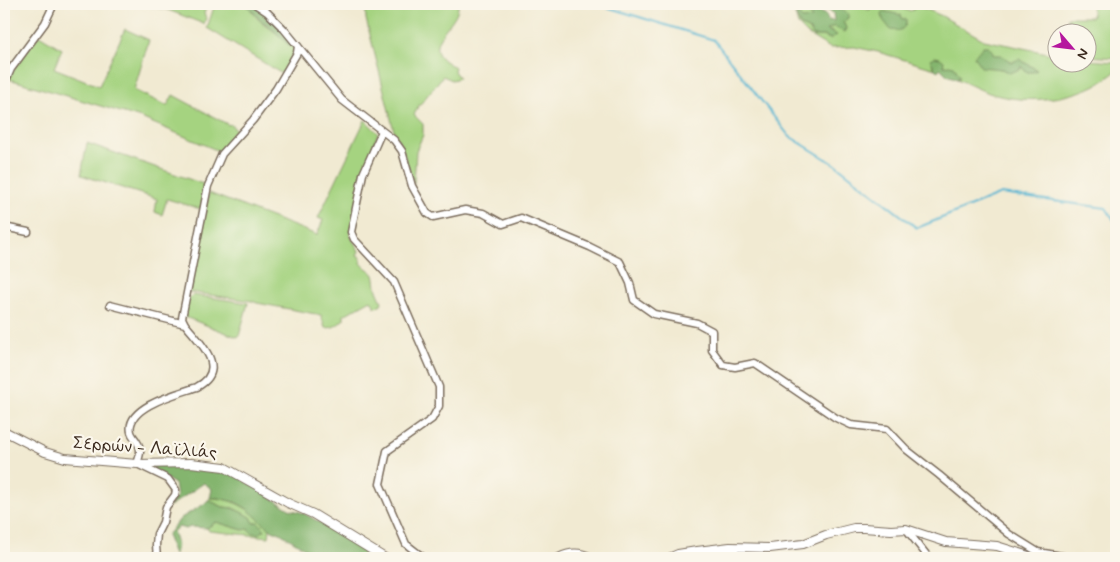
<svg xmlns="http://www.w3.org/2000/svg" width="1120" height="562" font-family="Mynerve,sans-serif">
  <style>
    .green { fill: #a5d380; stroke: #707e4f; fill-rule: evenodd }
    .forest { fill: #84b56e; stroke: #607046 }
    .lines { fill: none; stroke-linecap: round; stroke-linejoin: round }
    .stream { stroke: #54b5d2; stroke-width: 2 }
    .minor-casing { stroke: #7b6d5d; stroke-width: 9 }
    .major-casing { stroke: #7b6d5d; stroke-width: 10 }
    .minor { stroke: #fff; stroke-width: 6 }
    .major { stroke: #fff; stroke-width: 8 }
    .labels { text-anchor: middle; stroke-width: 4.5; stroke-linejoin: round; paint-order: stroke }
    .street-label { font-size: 18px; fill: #3b2a1e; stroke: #fbf7ec }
  </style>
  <rect width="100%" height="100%" fill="#fbf7ec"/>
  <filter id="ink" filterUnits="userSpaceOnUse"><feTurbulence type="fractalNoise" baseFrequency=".02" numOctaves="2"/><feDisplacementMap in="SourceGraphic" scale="10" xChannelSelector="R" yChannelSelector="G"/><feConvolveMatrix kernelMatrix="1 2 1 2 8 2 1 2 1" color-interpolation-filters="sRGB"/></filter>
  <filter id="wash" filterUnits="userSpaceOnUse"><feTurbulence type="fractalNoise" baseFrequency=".0096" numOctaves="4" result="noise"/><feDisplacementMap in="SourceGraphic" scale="20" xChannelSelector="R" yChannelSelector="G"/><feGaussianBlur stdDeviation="1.12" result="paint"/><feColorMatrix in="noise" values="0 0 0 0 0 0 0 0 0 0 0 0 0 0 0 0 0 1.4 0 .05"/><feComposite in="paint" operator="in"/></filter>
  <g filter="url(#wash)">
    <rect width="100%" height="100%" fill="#f1ead2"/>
    <!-- green -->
    <path class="green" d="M137,4H212L207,7L204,13L206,18L204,24L168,10Z
      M215,4H246L259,20L295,47V50L282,74L207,28Z
      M365,4H458C461,25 411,46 455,67L454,71L459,78L452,80L443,76L418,107L414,115L423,124V135L416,151L414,184L401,145L394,131L366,19Z
      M792,4H807L809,14L813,18L801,26L811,30L813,36H824L830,39L833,32L827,30L834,26L844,32L846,29L843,21L846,19L848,14L832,4H859L866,9L870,10V4H893L908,11L914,10L910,4H914L942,16L984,40L1057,55L1058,62H1088V60L1116,62V71C1084,100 1028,106 989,93C978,89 967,83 957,79L960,77L943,66V64H932L935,69L878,52L854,47L830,48L807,34L798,25ZM993,55L1012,62L1024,63L1028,66H1020L1009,73L1002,69L988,67Z
      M1092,4H1116V58L1088,56V32H1067L1068,17H1092Z
      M125,29L149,40L134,90L167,106L173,95L229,125L230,124L240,133L221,152L141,118L9,79L17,63L39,35L62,49L54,68L99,86Z
      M365,120L378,133L372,149L350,235L359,251L357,255L360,257C360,268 370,268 374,275C376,280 375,283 376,287C377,292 380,297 382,302L380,306L375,307L371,300L344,315V319C338,325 334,328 325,328L321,315L257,303L252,301L189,292L209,193L317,235L323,220L318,218Z
      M87,143L206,185L201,209L167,199L162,215L155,212L157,199L81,175Z
      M193,295L248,303L239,336L237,337L185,317L187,300Z
      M210,498C235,498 253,511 270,529L269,537L209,531L207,528L216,522L243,530L254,523L250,517L233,508L223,507L208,500Z"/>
    <!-- forest -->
    <path class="forest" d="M246,4C261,4 281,30 292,41L295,47L290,46L269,26L260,20Z
      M807,4H813L817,11L826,15L828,20L834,21L833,13L821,7L820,4H832L848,14V18L843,22L846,28L844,32L834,26L827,30L837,35L830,39L824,36H813L810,30L801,26L796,16L797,13L802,19L812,18L809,14Z
      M883,11L901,15L902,19H906C906,26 905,28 898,31L894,29L891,30L883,20L882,14Z
      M983,46H988L993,52V55H1001L1012,62L1019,59L1037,70L1034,72H1027L1020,66L1021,69L1009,73L1002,69L981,67L974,57Z
      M935,57L940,58L944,61L943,66L949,65L954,66L960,77L957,79L947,75L940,68L938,71L935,69L930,59Z
      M199,465L232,473L289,509L303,513L362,546L364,556L369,558H320L280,533L270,529L246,508L235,502L218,498H210L212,489L204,483L169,507L177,496L175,484L146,466Z
      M208,500L223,507L232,508L243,513L251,517L254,523L258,522L265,530L259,534L252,533L248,529L243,530L216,522L207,528L191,527L185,529L179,527L173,531C176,540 179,546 174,555L167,535L181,518L204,504Z"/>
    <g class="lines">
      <!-- stream -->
      <path class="stream" d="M597,4L714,40L789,136L836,165L917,228L1001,194L1106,208L1116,223"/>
    </g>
  </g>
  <g filter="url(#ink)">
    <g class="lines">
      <!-- minor casing -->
      <g class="minor-casing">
        <path id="minor" d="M255,4L267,12L284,29L342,100L394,140L402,151L412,186L427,213L433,217L465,210L483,213L503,224L521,218L590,247L620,262L630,283L634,300L654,314L697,323L712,331V350L723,365L735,367L755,363L836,418L851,425L887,429L907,450L939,475L1009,534L1038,552L1073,558
          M4,85L11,69L45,23L54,4
          M382,131L363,174L351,232L354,239L394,282L439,387V406L432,419L387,451L380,484L406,544L424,558
          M4,227L28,232
          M110,305L185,324
          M906,529L929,558
          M157,558L156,545L157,534L163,522L166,507L175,495L176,490L168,479L137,464C140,455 142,449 137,442C135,438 132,436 131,432C125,406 180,393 197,387C230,369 199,342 185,324L182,318L208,186L222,154L253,120L276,89L297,53L298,46"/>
      </g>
      <!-- major casing -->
      <g class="major-casing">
        <path id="major" d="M4,431L45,452L65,458L137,464L191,463L224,467L288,503L313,514L385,558
          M559,558C570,552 580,552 591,558
          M669,558L678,554L697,551L730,547L770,548L803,544L826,535L854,528H864L891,530L906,529L946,542L997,546L1035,558"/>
      </g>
      <!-- minor -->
      <use href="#minor" class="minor"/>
      <!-- major -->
      <use href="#major" class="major"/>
    </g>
  </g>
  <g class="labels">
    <!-- street labels -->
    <g class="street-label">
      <text transform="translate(145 447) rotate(4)" y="6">Σερρών - Λαϊλιάς</text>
    </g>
  </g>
  <!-- margin -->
  <rect width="1120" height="562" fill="none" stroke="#fbf7ec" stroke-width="20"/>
  <!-- north arrow -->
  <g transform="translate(1072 48) rotate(118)"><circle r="24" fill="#fbf7ec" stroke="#aea59a"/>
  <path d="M0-4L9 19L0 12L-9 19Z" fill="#b5179e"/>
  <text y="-8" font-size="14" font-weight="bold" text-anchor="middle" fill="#3b2a1e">N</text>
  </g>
</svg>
